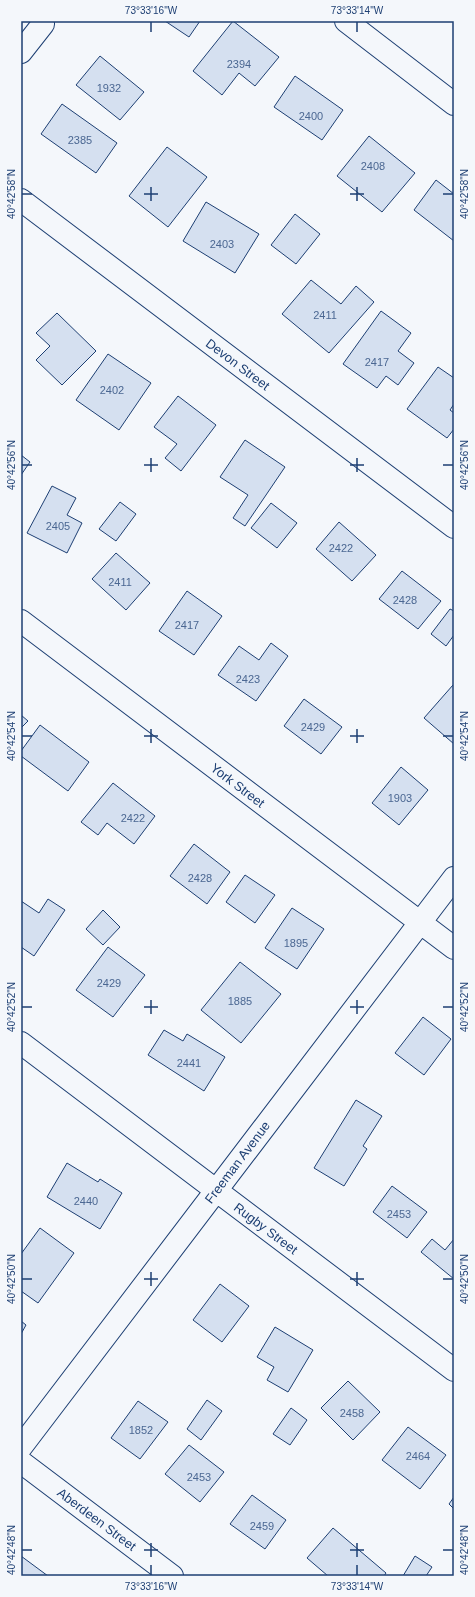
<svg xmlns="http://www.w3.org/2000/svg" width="475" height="1597" font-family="Helvetica,sans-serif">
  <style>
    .building { fill: #d5e0f0; stroke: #1d3f73 }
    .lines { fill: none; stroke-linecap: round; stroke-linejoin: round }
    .minor-casing { stroke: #1d3f73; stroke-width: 24 }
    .minor { stroke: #f4f7fb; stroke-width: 22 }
    .ticks { fill: none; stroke: #1d3f73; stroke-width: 1.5 }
    .labels { text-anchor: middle; stroke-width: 3; stroke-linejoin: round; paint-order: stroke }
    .number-label { font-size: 11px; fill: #4b6792 }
    .street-label { font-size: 13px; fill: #1d3f73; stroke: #f4f7fb }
    .neatline { fill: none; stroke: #1d3f73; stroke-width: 1.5 }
    .ticks-label { font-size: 10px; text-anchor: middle; fill: #1d3f73 }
  </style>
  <rect width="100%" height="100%" fill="#f4f7fb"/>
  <!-- building -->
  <path class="building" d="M165,21H200L189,37Z
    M233,21L279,57L255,86L239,73L222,95L193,71Z
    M100,56L144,92L120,120L76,85Z
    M295,76L343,110L322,140L274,107Z
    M62,104L117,143L96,173L41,134Z
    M369,136L415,173L382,212L337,176Z
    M167,147L207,177L168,227L129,196Z
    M436,180L454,194V241L414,210Z
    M206,202L259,234L235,273L183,241Z
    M295,214L320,234L296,264L271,245Z
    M311,280L341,304L356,286L374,302L329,353L282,314Z
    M381,311L411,333L398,351L414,363L398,385L386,376L377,388L343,364Z
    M57,313L96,351L62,385L36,360L50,346L36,333Z
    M108,354L151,383L119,430L76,400Z
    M438,367L454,378V404L450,410L454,413V429L447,438L407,409Z
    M178,396L216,425L181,471L165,458L177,444L154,427Z
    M245,440L285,467L245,526L233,518L248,495L220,477Z
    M21,455L30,462L21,475Z
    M52,486L76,498L67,515L82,523L67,553L27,533Z
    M120,502L136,514L116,541L99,529Z
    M271,503L297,523L277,548L251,528Z
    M339,522L376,555L352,581L316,549Z
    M116,553L150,583L126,610L92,579Z
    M402,571L441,601L418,629L379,599Z
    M187,591L222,616L194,655L159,631Z
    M450,609L454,611V635L446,646L431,634Z
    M271,643L288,656L256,701L218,675L239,646L259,660Z
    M453,685H454V744L424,718Z
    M304,699L342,727L321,754L284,726Z
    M21,715L28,721L21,728Z
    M40,725L89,762L68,791L21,756V751Z
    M401,767L428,790L399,825L372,803Z
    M113,783L155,816L134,844L107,823L98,835L81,822Z
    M194,844L230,872L207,904L170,876Z
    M245,875L275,895L255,923L226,902Z
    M48,899L65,910L34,956L21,947V901L39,913Z
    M292,908L324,929L297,969L265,948Z
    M103,910L120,927L103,945L86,929Z
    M108,947L145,975L113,1017L76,990Z
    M240,962L281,994L241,1043L201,1010Z
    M423,1017L451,1039L424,1075L395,1053Z
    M164,1030L183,1041L187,1034L225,1057L204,1091L148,1055Z
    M356,1100L382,1116L363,1146L367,1149L344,1186L314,1168Z
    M67,1163L98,1182L100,1179L122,1193L100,1229L47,1197Z
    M392,1186L427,1212L407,1238L373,1212Z
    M40,1228L74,1253L38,1303L21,1291V1254Z
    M432,1239L445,1250L454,1239V1279L421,1252Z
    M220,1284L249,1306L222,1342L193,1320Z
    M21,1321L26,1325L21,1334Z
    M275,1327L313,1350L288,1392L267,1380L274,1367L257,1357Z
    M348,1381L380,1412L353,1440L321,1408Z
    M207,1400L222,1411L201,1440L187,1429Z
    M138,1401L168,1422L140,1459L111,1438Z
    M291,1408L307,1420L290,1445L273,1434Z
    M408,1427L446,1455L420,1489L382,1460Z
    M189,1445L224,1472L200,1502L165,1474Z
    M252,1495L286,1520L265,1549L230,1524Z
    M454,1497V1509L449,1504Z
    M333,1528L386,1573L384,1576H328L307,1558Z
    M21,1556L48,1576H21Z
    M415,1556L432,1567L426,1576H403Z"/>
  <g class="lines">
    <!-- minor casing -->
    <g class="minor-casing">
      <path id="minor" d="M346,21L454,104
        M21,52L43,24
        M21,200L454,527
        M21,621L454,948
        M21,1043L454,1370
        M21,1447L454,878
        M21,1462L172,1576"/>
    </g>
    <!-- minor -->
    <use href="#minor" class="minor"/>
  </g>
  <!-- ticks -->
  <path class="ticks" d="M151,22V32M357,22V32M151,187V201M357,187V201M22,194H32M144,194H158M350,194H364M443,194H453M151,458V472M357,458V472M22,465H32M144,465H158M350,465H364M443,465H453M151,729V743M357,729V743M22,736H32M144,736H158M350,736H364M443,736H453M151,1000V1014M357,1000V1014M22,1007H32M144,1007H158M350,1007H364M443,1007H453M151,1272V1286M357,1272V1286M22,1279H32M144,1279H158M350,1279H364M443,1279H453M151,1543V1557M357,1543V1557M22,1550H32M144,1550H158M350,1550H364M443,1550H453M151,1565V1575M357,1565V1575"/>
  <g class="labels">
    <!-- number labels -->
    <g class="number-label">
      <text x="239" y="68">2394</text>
      <text x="109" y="92">1932</text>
      <text x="311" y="120">2400</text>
      <text x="80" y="144">2385</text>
      <text x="373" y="170">2408</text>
      <text x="222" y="248">2403</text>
      <text x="325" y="319">2411</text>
      <text x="377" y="366">2417</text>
      <text x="112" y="394">2402</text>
      <text x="58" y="530">2405</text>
      <text x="341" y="552">2422</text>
      <text x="120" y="586">2411</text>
      <text x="405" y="604">2428</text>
      <text x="187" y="629">2417</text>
      <text x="248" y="683">2423</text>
      <text x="313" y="731">2429</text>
      <text x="400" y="802">1903</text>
      <text x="133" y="822">2422</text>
      <text x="200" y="882">2428</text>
      <text x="296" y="947">1895</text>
      <text x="109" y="987">2429</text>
      <text x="240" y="1005">1885</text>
      <text x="189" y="1067">2441</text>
      <text x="86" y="1205">2440</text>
      <text x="399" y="1218">2453</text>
      <text x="352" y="1417">2458</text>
      <text x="141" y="1434">1852</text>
      <text x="418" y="1460">2464</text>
      <text x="199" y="1481">2453</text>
      <text x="262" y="1530">2459</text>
    </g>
    <!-- street labels -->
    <g class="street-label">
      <text transform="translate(238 364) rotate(37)" y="5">Devon Street</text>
      <text transform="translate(238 785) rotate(37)" y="5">York Street</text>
      <text transform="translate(237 1162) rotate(-53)" y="5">Freeman Avenue</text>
      <text transform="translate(266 1228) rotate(37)" y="5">Rugby Street</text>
      <text transform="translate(97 1519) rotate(37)" y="5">Aberdeen Street</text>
    </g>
  </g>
  <!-- border -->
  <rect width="475" height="1597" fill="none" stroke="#f4f7fb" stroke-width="44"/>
  <rect x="22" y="22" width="431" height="1553" class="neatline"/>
  <g class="ticks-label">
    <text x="151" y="14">73°33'16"W</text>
    <text x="357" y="14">73°33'14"W</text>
    <text transform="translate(11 194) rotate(-90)" y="4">40°42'58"N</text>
    <text transform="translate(464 194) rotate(-90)" y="4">40°42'58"N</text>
    <text transform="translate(11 465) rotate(-90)" y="4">40°42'56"N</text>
    <text transform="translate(464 465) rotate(-90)" y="4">40°42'56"N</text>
    <text transform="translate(11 736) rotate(-90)" y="4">40°42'54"N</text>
    <text transform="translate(464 736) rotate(-90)" y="4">40°42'54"N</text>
    <text transform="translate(11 1007) rotate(-90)" y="4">40°42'52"N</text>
    <text transform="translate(464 1007) rotate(-90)" y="4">40°42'52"N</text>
    <text transform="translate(11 1279) rotate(-90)" y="4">40°42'50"N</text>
    <text transform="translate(464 1279) rotate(-90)" y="4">40°42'50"N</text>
    <text transform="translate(11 1550) rotate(-90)" y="4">40°42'48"N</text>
    <text transform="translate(464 1550) rotate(-90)" y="4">40°42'48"N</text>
    <text x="151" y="1590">73°33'16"W</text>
    <text x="357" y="1590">73°33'14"W</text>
  </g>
</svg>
